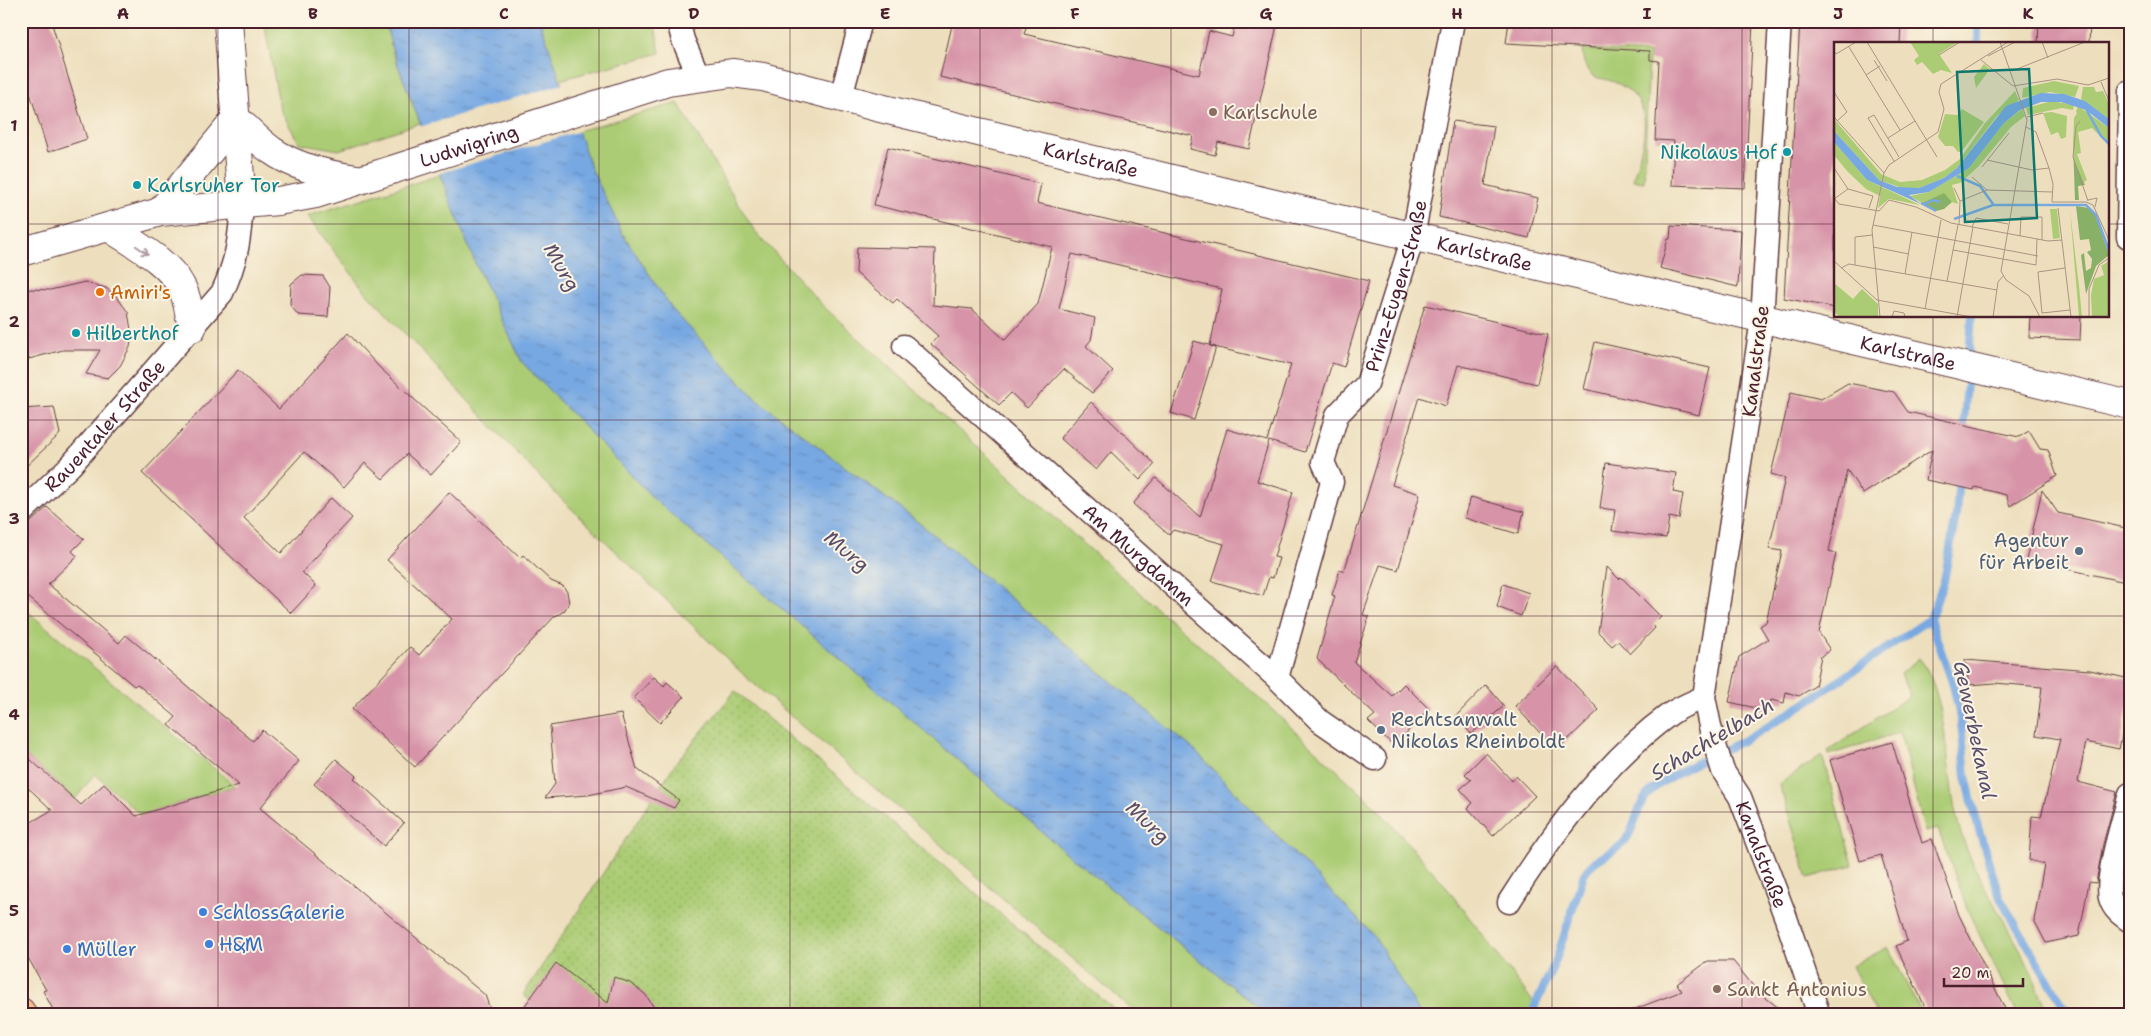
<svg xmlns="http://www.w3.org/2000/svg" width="2151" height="1036" font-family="'Shantell Sans',sans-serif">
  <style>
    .grass { fill: #abcc74; stroke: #7a7650 }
    .park { fill: url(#park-dots); stroke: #7a7650 }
    .water { fill: url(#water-ripples); stroke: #606486 }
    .pier { fill: #eddfbd }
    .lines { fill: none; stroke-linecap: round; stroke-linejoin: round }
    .stream { stroke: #77a8e2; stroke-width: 8 }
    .building { fill: #d794a9 }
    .minor-casing { stroke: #623c41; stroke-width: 25 }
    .tertiary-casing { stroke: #623c41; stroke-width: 30 }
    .primary-casing { stroke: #623c41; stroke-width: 30 }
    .minor { stroke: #fff; stroke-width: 22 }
    .tertiary { stroke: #fff; stroke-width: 28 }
    .primary { stroke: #f9bc8a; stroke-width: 28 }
    .oneway { stroke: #ae9aa0 }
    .grid { fill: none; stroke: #4a1f2b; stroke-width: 1; stroke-opacity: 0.55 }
    .education-dot { fill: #8d6e63; stroke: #fcf5e5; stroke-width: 2 }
    .culture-dot { fill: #0f9aa8; stroke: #fcf5e5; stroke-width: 2 }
    .food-dot { fill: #e8710a; stroke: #fcf5e5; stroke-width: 2 }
    .service-dot { fill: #5c6f8a; stroke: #fcf5e5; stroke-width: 2 }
    .shop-dot { fill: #3f7fe0; stroke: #fcf5e5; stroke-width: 2 }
    .labels { text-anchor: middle; stroke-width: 4; stroke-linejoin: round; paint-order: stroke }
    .education-label { font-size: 19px; fill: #785e54; stroke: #fcf5e5; text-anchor: start }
    .street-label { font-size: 19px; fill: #4a1f2b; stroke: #fcf5e5 }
    .culture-label { font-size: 19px; fill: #0d838f; stroke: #fcf5e5; text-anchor: start }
    .food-label { font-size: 19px; fill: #c56008; stroke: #fcf5e5; text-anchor: start }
    .service-label { font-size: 19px; fill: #4e5e75; stroke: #fcf5e5; text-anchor: end }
    .shop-label { font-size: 19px; fill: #366cbe; stroke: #fcf5e5; text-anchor: start }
    .water-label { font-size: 20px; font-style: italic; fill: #5a4f6b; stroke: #fcf5e5 }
    .inset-river { fill: none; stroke: #77a8e2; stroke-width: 2.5 }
    .inset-road { fill: none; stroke: #ac9283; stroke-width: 1 }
    .view { fill: #0f766e; fill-opacity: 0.15; stroke: #0f766e; stroke-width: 2.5 }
    .inset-edge { fill: none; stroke: #4a1f2b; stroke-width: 2.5 }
    .neatline { fill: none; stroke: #4a1f2b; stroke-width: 2 }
    .grid-label { font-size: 16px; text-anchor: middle; font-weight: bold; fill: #4a1f2b }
  </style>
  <defs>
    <pattern id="park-dots" width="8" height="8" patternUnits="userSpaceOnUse" patternTransform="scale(1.25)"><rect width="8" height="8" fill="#abcc74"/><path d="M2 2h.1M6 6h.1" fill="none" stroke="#95af65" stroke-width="1.8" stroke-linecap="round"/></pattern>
    <pattern id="water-ripples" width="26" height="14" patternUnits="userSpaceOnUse" patternTransform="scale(1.25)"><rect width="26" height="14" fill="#77a8e2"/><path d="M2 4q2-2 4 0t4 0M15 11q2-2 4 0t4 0" fill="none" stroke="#6488b7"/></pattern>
  </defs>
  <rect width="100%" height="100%" fill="#fcf5e5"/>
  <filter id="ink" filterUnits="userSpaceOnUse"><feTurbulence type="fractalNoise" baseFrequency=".02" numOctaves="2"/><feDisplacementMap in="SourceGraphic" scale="10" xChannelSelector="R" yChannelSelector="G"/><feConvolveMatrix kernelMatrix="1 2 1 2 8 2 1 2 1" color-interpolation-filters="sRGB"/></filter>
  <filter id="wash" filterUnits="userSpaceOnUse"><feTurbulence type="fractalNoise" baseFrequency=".0096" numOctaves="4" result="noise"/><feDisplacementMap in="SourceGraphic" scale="20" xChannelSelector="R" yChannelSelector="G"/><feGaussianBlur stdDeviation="1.12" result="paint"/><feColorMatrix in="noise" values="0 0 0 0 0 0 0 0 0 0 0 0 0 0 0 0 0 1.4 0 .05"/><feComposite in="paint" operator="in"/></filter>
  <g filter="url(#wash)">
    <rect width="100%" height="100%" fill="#eddfbd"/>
    <!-- grass -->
    <path class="grass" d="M264,21H385L393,52L420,123L339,150L299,143L280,109Z
      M540,21H654L660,53L559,80Z
      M1582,49L1649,53L1644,182L1633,180C1638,160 1648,133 1643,112C1639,96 1624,84 1608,80C1602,78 1596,79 1591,74C1584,68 1583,58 1582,49Z
      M678,103L754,230L823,306L1075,536L1267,705L1376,807L1443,883L1543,1015H1421L1374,936L1192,748L924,527L757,400L672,309L622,233L591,168L577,131Z
      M440,175L476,265L522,362L656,501L1069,855L1268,1015H1138L746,677L548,486L364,290L307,216Z
      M21,606L235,786L141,815L95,774L75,799L21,751Z
      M1919,658C1948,692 1946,774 1957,819C1968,864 1994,902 2016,942C2029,965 2039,990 2049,1015H2018L1968,911L1938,829L1925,832L1900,732L1829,755L1828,751L1910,696L1900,674Z
      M1822,755L1853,865L1808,878L1779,784Z
      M1888,947L1922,1015H1877L1852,966Z"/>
    <!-- park -->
    <path class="park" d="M735,691L1121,1015H549L523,995L675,764Z"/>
    <!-- water -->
    <path class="water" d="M385,21H540L591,168L622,233L672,309L757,400L924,527L1192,748L1374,936L1421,1015H1268L1069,855L656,501L522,362L476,265L440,175L393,52Z"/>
    <!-- pier -->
    <path class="pier" d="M563,84L580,131L437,174L419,127Z"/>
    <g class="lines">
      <!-- stream -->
      <path class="stream" d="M1978,44V21
        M1963,434L1972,316
        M1959,478L1956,515L1944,581L1930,619L1953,685L1961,722L1966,776L1978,827L2000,898L2069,1015
        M1531,1015L1556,960L1584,874C1595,856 1612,856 1625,841C1637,826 1636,804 1651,791C1681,766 1721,754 1755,734C1815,700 1872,657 1930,619"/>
    </g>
    <g id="blocks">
      <!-- building -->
      <path class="building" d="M21,21H51L87,139L48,152L21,63Z
        M953,21H1028L1024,34L1199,75L1209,31L1232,37L1236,21H1278L1249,149L1218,142L1215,155L1190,149L1193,136L940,77Z
        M1509,21H1753L1745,188L1672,185L1674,141L1655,140L1659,61L1650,60V51L1506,43Z
        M1800,21H1901L1900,44H1835V308L1784,298Z
        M2039,21H2090L2089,44H2038Z
        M1453,121L1494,126L1485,185L1538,198L1529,238L1439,217Z
        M888,147L1041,184L1037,203L1369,281L1344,367L1332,363L1305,452L1269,441L1257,481L1293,492L1274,557L1279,558L1273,578L1269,577L1263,596L1212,581L1224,544L1173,530L1169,535L1133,504L1156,478L1200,517L1227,429L1267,441L1291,365L1210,346L1222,289L1072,254L1059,309L1095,318L1091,340L1086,346L1113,371L1092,393L1064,369L1027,408L1011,393L999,405L931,344L938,336L897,299L893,303L856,273L857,247L935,249L933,305L972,309L1005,340L1038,304L1052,247L874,205Z
        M1671,226L1741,230L1738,287L1660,268L1668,239H1670Z
        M302,275L323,276L330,287L328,317L298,315L290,305L291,284Z
        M85,282L106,288L116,296L128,312L132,336L130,347L120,366L108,378L86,374L100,350H63L21,361V292L31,289L50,290Z
        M1425,305L1548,334L1537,384L1458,365L1446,406L1419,397L1392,485L1420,494L1398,570L1380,565L1363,615L1369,617L1354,662L1392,696L1404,684L1429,709L1394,746L1368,721L1375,715L1317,659L1335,596L1332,595L1340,570L1344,572Z
        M2030,316H2081L2080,340L2029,338Z
        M348,333L379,367L461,442L431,475L407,454L383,479L365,463L344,487L304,452L244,518L281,553L331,498L352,518L302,572L316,586L291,613L142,473L238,370L279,409Z
        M1194,341L1216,347L1194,420L1171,413Z
        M1595,342L1710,368L1699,415L1584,389Z
        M1848,383L1894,392L1908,412L2019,437L2029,431L2040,449L2048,450L2057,476L2010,506L2006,495L1975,487L1974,490L1926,480L1932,450L1863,494L1847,470L1829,551L1836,553L1819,633L1830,650L1821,656L1815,686L1799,696L1786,692L1784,703L1771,700L1769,711L1729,702L1739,657L1768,639L1760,626L1766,622L1782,551L1769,549L1785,478L1771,474L1791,392L1821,399Z
        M1091,402L1155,464L1140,480L1111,452L1096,470L1060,438Z
        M54,407L60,434L21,471V409Z
        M1606,463L1676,473L1673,492L1683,494L1679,519L1669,517L1666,538L1612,531L1615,510L1600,508Z
        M2042,490L2058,513L2130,529V583L2026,560Z
        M449,492L520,558L523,555L551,581L563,586L567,592L569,603L564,611L554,617L415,767L352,709L410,647L419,655L452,619L387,560Z
        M1471,497L1524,512L1518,534L1465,518Z
        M47,507L84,539L72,551L77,556L48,584L119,643L126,635L253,741L262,730L299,761L260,808L485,995L492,1015H56L43,991L46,990L21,945V828L52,810L21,781V751L81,805L104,784L136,816L239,785L169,725L176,717L137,684L134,686L21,591V526L30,523Z
        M1607,567L1619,579L1621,577L1661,617L1653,625L1655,628L1630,654L1618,641L1612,646L1598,632Z
        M1503,584L1529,593L1521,616L1497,607Z
        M1965,660L2090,670L2130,679V697L2119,749L2086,742L2078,782L2117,792L2103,844L2096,883L2089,882L2079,936L2046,943L2034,920L2044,864L2029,860L2032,816L2041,817L2060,739L2036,735L2042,687L1995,683L1969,685Z
        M1557,666L1599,710L1563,744L1554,735L1549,740L1542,735L1515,706Z
        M654,677L664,686L667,682L684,697L660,723L634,698Z
        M1486,685L1504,706L1471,734L1456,716Z
        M621,714L637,769L679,800L674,808L626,787L588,795L545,798L555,784L550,726Z
        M1892,742L1922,843L1932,839L1959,915L2008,1015H1929L1896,946L1907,941L1881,855L1860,861L1830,760Z
        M1486,753L1512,781L1516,776L1535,796L1493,836L1468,808L1473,803L1460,789L1471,780L1465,774Z
        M336,759L356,776L354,778L404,823L384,846L314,784Z
        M2130,845V890L2122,888Z
        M1708,961H1733L1758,992L1788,1015H1626L1625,1013L1682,991L1677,984Z
        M556,963L608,1003L614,977L630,983L645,994L659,1015H518Z"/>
    </g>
  </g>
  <g filter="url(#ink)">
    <use href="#blocks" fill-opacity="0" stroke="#623c41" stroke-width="1"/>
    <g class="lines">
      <!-- minor casing -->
      <g class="minor-casing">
        <g id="minor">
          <path d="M678,21L683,40L699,77"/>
          <path id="s1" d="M1780,21L1762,320L1704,697L1712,736L1723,771L1740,797L1786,918L1819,1015"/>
          <path d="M2130,91L2128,237L2130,238"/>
          <path d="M841,97L861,21"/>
          <path id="s2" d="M904,346L1277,678L1320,721L1375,759"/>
          <path id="s3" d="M21,513L71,465L222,293C237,261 240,238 242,203"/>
          <path id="s4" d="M1277,678L1332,482L1323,462L1337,415L1367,384L1413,237L1453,21"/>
          <path d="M2130,794C2124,818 2105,875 2110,898C2113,909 2121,915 2130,921"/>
          <path d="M1509,902C1551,835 1605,761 1670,714C1680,707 1693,702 1704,697"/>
        </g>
      </g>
      <!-- tertiary casing -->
      <g class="tertiary-casing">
        <g id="tertiary">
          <path d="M228,21L242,203"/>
          <path d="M236,119C248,129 259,142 271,150C296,168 328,175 357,179"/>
          <path d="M160,212L236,119"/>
          <path d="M109,227C133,244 167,260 181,286C188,298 189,314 192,328"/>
          <path id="s5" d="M21,252L160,212L278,201L316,194L668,82L732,73L763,77L880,108L1267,202L2130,405"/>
        </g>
      </g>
      <!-- primary casing -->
      <g class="primary-casing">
        <path id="primary" d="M21,1012L23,1015"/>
      </g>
      <!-- minor -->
      <use href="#minor" class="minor"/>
      <!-- tertiary -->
      <use href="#tertiary" class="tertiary"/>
      <!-- primary -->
      <use href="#primary" class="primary"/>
    </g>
    <!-- one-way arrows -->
    <defs><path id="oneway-shaft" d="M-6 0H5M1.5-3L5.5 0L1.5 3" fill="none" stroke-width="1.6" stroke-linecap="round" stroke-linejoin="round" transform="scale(1.25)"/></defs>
    <use class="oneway" href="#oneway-shaft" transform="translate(142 250) rotate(35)"/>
  </g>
  <!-- grid -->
  <path class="grid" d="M218,21V1015M409,21V1015M599,21V1015M790,21V1015M980,21V1015M1171,21V1015M1361,21V1015M1552,21V1015M1742,21V1015M1933,21V44M21,224H1835M2107,224H2130M1933,316V1015M21,420H2130M21,616H2130M21,812H2130"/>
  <!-- markers -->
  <g class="education-dot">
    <circle cx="1213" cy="112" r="5"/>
    <circle cx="1717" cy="989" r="5"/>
  </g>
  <g class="culture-dot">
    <circle cx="1787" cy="152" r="5"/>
    <circle cx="137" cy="185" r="5"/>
    <circle cx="76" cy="333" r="5"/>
  </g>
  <circle class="food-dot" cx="100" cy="292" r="5"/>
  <g class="service-dot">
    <circle cx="2079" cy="551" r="5"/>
    <circle cx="1381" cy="730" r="5"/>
  </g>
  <g class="shop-dot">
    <circle cx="203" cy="912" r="5"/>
    <circle cx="209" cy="944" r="5"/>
    <circle cx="67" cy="949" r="5"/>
  </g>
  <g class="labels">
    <!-- education labels -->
    <g class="education-label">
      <text x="1223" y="119">Karlschule</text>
      <text x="1727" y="996">Sankt Antonius</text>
    </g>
    <!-- street labels -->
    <g class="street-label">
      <text dy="7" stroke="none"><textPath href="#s5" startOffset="462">Ludwigring</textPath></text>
      <text dy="7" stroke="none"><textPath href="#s5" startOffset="1105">Karlstraße</textPath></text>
      <text dy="7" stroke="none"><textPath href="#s5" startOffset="1510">Karlstraße</textPath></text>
      <text dy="7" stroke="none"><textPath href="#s4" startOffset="420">Prinz-Eugen-Straße</textPath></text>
      <text dy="7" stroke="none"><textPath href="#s5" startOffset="1945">Karlstraße</textPath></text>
      <text transform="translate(1755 361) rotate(-83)" y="7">Kanalstraße</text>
      <text dy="7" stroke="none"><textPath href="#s3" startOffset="121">Rauentaler Straße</textPath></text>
      <text dy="7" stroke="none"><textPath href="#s2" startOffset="314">Am Murgdamm</textPath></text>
      <text dy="7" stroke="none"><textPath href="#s1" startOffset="850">Kanalstraße</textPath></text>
    </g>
    <!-- culture labels -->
    <g class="culture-label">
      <text x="1777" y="159" text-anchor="end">Nikolaus Hof</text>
      <text x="147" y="192">Karlsruher Tor</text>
      <text x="86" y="340">Hilberthof</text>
    </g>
    <!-- food labels -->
    <g class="food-label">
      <text x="110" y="299">Amiri's</text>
    </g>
    <!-- service labels -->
    <g class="service-label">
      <text x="2069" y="547">Agentur<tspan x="2069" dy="22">für Arbeit</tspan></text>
      <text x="1391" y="726" text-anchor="start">Rechtsanwalt<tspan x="1391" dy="22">Nikolas Rheinboldt</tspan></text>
    </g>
    <!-- shop labels -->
    <g class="shop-label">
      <text x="213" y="919">SchlossGalerie</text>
      <text x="219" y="951">H&amp;M</text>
      <text x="77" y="956">Müller</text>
    </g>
    <!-- water labels -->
    <g class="water-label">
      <text transform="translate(562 267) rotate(60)" y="7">Murg</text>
      <text transform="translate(847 551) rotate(40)" y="7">Murg</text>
      <text transform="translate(1975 730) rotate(78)" y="7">Gewerbekanal</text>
      <text transform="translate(1712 739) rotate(-31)" y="7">Schachtelbach</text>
      <text transform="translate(1148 822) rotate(44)" y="7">Murg</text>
    </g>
  </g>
  <!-- overview -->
  <g transform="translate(1834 42)">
    <rect width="275" height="275" fill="#eddfbd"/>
    <path d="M150,22L156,27L142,46L140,35ZM220,39L245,44L241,55L216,50L188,56L189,46ZM249,45H260L262,50L269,49L275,62V77L247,57ZM181,49L185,58L163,74L123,126L110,136L85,146H68L45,138L0,89V77L47,132L66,140L88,138L111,128L126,117L151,81ZM218,59L240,63L239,68L228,66L194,73L192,66ZM244,64L275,86V103L258,86L244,90L247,111L243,112L253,138L250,140L240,117L239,102L240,76L243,71L247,76L242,70ZM188,67L191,74L177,85L144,125L126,141L118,143L124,162L118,160L109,152L88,161L76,154L95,150L135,126L170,81ZM218,70L233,74L232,95L227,97L224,90L217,93L209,71ZM0,100L33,138L86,163L55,157L44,166L46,154L32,147L13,129L0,113ZM216,167H223L226,196L219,197ZM236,169L245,244L248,275H245ZM275,219V275H258L257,253L260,237L270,233L267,224Z" fill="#abcc74"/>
    <path d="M239,102L240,117L251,143L244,144L245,158H241ZM110,151L118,160L110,167L102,169L88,161ZM242,164L255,166L261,172L275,213L262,224L252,252L247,213L250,211L252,229L257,226L258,217L253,210L257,208L255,197L246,198Z" fill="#88b066"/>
    <path d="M76,0H124L105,12L118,31L107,28L99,32L88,20L83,23L80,18L85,14ZM128,67L150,80L127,110H124L119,104H111L104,95L111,72L123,73ZM0,241L19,257L28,247L44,262V275H5L0,269Z" fill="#abcc74"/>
    <path d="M207,51L230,52L251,59L275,77V86L252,68L227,60H207L186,68L170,81L135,126L95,150L75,153L87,162L33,138L0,100V89L45,138L63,145L85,146L110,136L123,126L172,64Z" fill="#77a8e2"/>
    <path class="inset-river" d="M251,65L267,94L275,102M123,134L146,144L159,162M87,161L102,169M91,162L99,158L106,160M120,177L159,163H252L262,173L275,209"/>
    <path class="inset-road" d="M33,0L103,115M166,0L193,78L167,229L172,238L195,254L206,275M208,0L214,16M15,5L66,88M0,9L2,12L22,0M105,13L126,0M154,14L181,0M40,18L53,39M147,18L179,44L223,37L254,43L275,36M178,29L251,0M32,33L46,24M267,40L275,59M0,50L13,70L3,79M0,75L50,131M193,75L209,71M246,79L242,84L239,115L254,159M192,85L202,90L215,126L219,142L218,160H252L259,163L275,198M54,96L81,79M153,118L198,128L215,126M60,119L34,76L40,73L65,115M148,125L175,91M0,126L14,147L39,154L35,166M138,135L153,148M120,146L126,159L125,183M0,156L5,162L45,169L55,158L82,165L117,181L214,199L228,198M0,157L14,147M254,158L263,156L261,165M126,159L153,148L218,150M224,166L237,275M39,183L204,214M138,185L142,176L174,182M186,194L187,175H208V198M104,195L107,178M39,205L75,212M119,208L202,223L203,197M0,219L43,258L138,275M21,223V195L38,193M7,226L15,222L163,248M231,226L204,230L208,271L236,268M71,232L78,190M113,239L124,183M91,267L104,195M46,275L38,188L50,131L55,123L104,90L110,67L105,50L107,42L174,0M58,275L60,269L70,271L71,275M123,275L139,185M159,275L164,240L169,234M255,275V247L265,223L275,216"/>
    <path class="view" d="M195,27L203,176L131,180L123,30Z"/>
    <rect width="275" height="275" class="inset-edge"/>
  </g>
  <!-- margin -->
  <rect width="2151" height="1036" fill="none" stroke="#fcf5e5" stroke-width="55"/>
  <!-- scale -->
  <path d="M1944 978v8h79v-8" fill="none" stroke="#4a1f2b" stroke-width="2.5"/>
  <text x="1951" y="978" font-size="15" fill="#4a1f2b" stroke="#fcf5e5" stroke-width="4" paint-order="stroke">20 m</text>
  <rect x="28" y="28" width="2096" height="980" class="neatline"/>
  <g class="grid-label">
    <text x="123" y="19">A</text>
    <text x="313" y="19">B</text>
    <text x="504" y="19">C</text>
    <text x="694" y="19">D</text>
    <text x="885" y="19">E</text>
    <text x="1075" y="19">F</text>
    <text x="1266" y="19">G</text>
    <text x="1457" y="19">H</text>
    <text x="1647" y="19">I</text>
    <text x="1838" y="19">J</text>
    <text x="2028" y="19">K</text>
    <text x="14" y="131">1</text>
    <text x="14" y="327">2</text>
    <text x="14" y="524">3</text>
    <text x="14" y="720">4</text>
    <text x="14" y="916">5</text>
  </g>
</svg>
